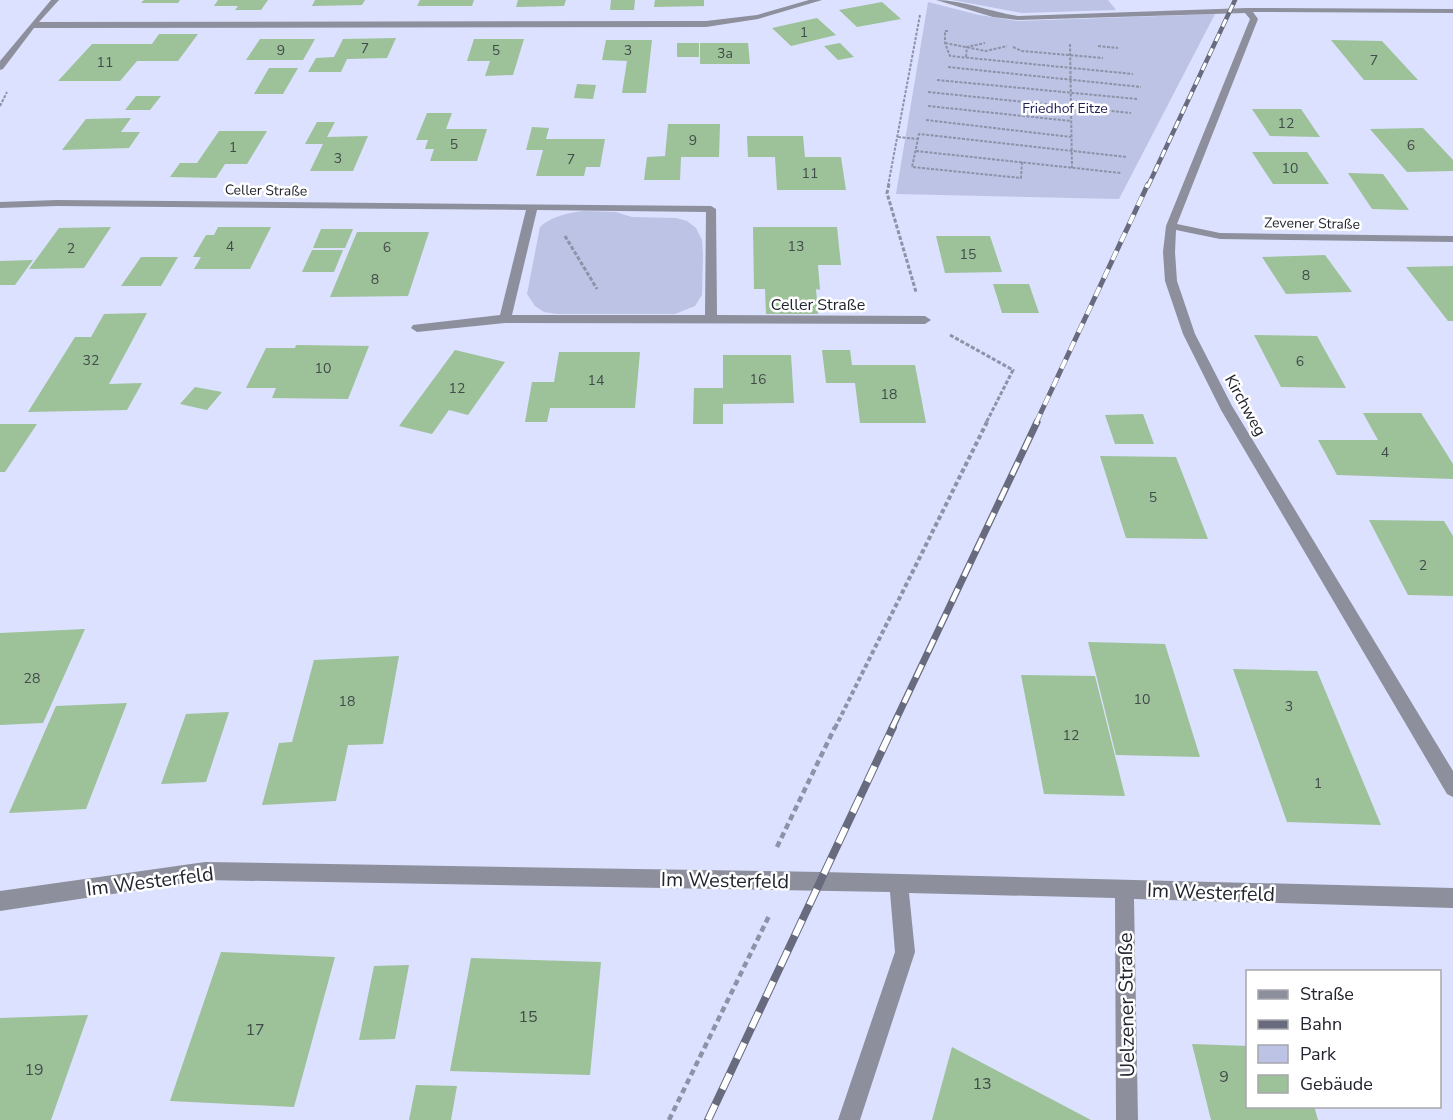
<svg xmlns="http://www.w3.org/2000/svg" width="1453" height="1120" font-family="'Nunito Sans',sans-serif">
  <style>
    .green { fill: #bdc3e5 }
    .building { fill: #9dc199 }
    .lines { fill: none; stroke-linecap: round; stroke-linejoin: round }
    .path-far3 { stroke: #8d92a7; stroke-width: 2; stroke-dasharray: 3 1.5; stroke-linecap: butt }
    .path-far2 { stroke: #8d92a7; stroke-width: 3; stroke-dasharray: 4 2; stroke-linecap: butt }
    .path-far1 { stroke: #8d92a7; stroke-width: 4; stroke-dasharray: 4.5 3; stroke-linecap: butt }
    .path { stroke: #8d92a7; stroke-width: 4.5; stroke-dasharray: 6 4; stroke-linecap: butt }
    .minor { fill: #8d8f9c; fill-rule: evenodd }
    .rail-far3-casing { stroke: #676b7d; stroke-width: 4.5 }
    .rail-far2-casing { stroke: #676b7d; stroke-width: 5 }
    .rail-far1-casing { stroke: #676b7d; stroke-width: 7 }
    .rail-casing { stroke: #676b7d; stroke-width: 8 }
    .rail-far3 { stroke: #fff; stroke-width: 3; stroke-dasharray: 8; stroke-linecap: butt }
    .rail-far2 { stroke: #fff; stroke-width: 4; stroke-dasharray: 10; stroke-linecap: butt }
    .rail-far1 { stroke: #fff; stroke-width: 4.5; stroke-dasharray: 14; stroke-linecap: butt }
    .rail { stroke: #fff; stroke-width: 6; stroke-dasharray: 17; stroke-linecap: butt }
    .labels { text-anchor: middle; stroke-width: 5; stroke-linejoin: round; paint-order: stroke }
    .number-label { font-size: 14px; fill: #414b4a }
    .far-park-label { font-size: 14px; fill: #1f2159; stroke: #fff }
    .far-street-label { font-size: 14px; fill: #22242f; stroke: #fff }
    .street-label { font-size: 16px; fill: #22242f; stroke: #fff }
    .near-number-label { font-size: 16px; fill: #414b4a }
    .near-street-label { font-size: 20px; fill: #22242f; stroke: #fff }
  </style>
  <rect width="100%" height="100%" fill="#dbe1fe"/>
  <!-- green -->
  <path class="green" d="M952,0H1108L1116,10L1022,13Z
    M928,2L979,15L1018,21L1215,14L1119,199L896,194Z
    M583,211L616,212L632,217L676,218L687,221L696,228L702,240L703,255L702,295L695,306L675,314H557L544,312L535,306L527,294L540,227C551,216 569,213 583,211Z"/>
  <!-- building -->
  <path class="building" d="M144,0H180L178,3H141Z
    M218,0H268L261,10H235L238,6H214Z
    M315,0H365L362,5L312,6Z
    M420,0H474L472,6H417Z
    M518,0H566L564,6L516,7Z
    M611,0H635L634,10H610Z
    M655,0H704V6L654,7Z
    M882,2L901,19L857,27L839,10Z
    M817,18L836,35L791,46L772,28Z
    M159,34H198L178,61H137L120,81H58L92,44H152Z
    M396,38L387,58L347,59L341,72H308L316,58L334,57L343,39Z
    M260,39H315L303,60H246Z
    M474,39H524L513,75L485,76L490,61H467Z
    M606,40H652L646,93H622L627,61L602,60Z
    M1331,40L1382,41L1418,80H1364Z
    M677,43H699V57H677Z
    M700,43H748L750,64H700Z
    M840,43L854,57L838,60L824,46Z
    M269,68H298L283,94H254Z
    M577,84L596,85L593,99L574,98Z
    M136,96H161L150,110H125Z
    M1252,109H1301L1320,137L1270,136Z
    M427,113H452L446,129H487L477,161H430L434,149H425L428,140H416Z
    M131,118L121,132H140L129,148L62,150L86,119Z
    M317,122H335L327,137L368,136L353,171H310L323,144H305Z
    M668,124H720L719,157H681L680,180H644L647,157L665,156Z
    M532,127L549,128L546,139H605L600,167H586L584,176H536L543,150H526Z
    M1423,128L1453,160V171L1407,172L1370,129Z
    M219,131H267L247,164H225L216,178L170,177L180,163H197Z
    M747,136H803L805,157H841L846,190H777L775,157H748Z
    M1252,152H1307L1329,184H1273Z
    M1348,173L1383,174L1409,210L1372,209Z
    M111,227L84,268L29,269L59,228Z
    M218,227H271L250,269H194L201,257H193L206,235H214Z
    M753,227H837L841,265H818L820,290L816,289L818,314H766L765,289H754Z
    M321,229H353L345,248H313Z
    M357,232H429L408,296L330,297Z
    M936,236H990L1002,272L945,273Z
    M312,250H343L334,272H302Z
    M1325,255L1352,292L1286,294L1262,257Z
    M141,257H178L161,286H121Z
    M33,260L15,285H0V261Z
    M1453,266V321H1448L1406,267Z
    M993,284H1029L1039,313H1002Z
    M147,313L109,384L142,383L127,410L28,412L75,337H91L104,314Z
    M1254,335L1317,336L1346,388L1281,387Z
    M296,345L369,346L348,399L272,398L276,388H246L266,348H295Z
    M455,350L505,362L468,415L449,410L432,434L399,426Z
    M822,350H850L852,365H915L926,423H860L855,383H826Z
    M559,352H640L635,408H550L547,422H525L532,382H554Z
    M723,355H791L794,403L723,404V424H693L694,388H723Z
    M195,387L222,392L207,410L180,404Z
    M1363,413H1421L1453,464V479L1337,475L1318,440H1378Z
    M1143,414L1154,444H1115L1105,415Z
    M0,424H37L5,472H0Z
    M1100,456L1176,457L1208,539L1126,538Z
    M1369,520L1444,521L1453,536V596L1408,595Z
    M85,629L43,723L0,725V633Z
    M1088,642L1165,644L1200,757L1116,755Z
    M399,656L383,744L348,745L336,801L262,805L279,743L292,742L314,660Z
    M1233,669L1317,671L1381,825L1287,822Z
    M1021,675L1095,676L1125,796L1044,794Z
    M127,703L86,809L9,813L56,706Z
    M229,712L206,782L161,784L186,714Z
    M221,952L335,957L294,1107L170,1101Z
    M471,958L601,962L590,1075L450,1071Z
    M409,965L395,1039L359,1040L374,966Z
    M88,1015L51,1120H0V1018Z
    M1192,1044L1248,1046V1106H1314L1318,1120H1211Z
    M952,1047L1091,1120H932Z
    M416,1085L457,1086L451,1120H409Z"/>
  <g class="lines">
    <!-- path-far3 -->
    <path class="path-far3" d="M948,31H945V43L950,56L1133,74
      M945,43L986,51L1007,46
      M1070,44L1072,168
      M1098,46L1118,48
      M1013,47L1022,51L1103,58
      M966,57L967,47L985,43
      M948,67L1141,87
      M937,80L1137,99
      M928,92L1131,113
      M0,106L7,92
      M928,106L1071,121
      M926,120L1071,137
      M898,137L918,139
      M916,151L1121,173
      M1022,162L1021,178L912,167L919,134L1127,157
      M888,186L920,15"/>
    <!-- path-far2 -->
    <path class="path-far2" d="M889,184L887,193L916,292
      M565,236L597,289
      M950,335L1013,370L986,423"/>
    <!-- path-far1 -->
    <path class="path-far1" d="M835,728L987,422"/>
    <!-- path -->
    <path class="path" d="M777,847L835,727
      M669,1120L769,916"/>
    <!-- minor -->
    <path class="minor" d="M51,0H59L39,22L706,21L757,15L809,0H822L758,19L706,27L34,28L3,69L0,70V61Z
      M936,0C963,0 991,12 1018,16L1247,8L1453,9V13L1253,12L1258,19L1177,224L1220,233L1453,236V242L1220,239L1176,230L1175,252L1177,281L1195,334L1232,406L1453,771V797L1447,794L1221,410L1183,334L1165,281L1163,252L1166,226L1250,19L1245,13L1018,20L993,17Z
      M57,200L711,206L716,209L717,315L925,316L931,320L925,324L505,323L417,332L411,328L413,325L500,315L526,210L57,206L0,208V202ZM537,210L706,212L705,315H512Z
      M205,862L822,872L1453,888V908L1134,899L1138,1120H1116L1115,898L909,893L915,952L860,1120H838L895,952L890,892L205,880L0,911V891Z"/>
    <!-- rail-far3 casing -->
    <g class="rail-far3-casing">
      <path id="rail-far3" d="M1148,186L1235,0"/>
    </g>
    <!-- rail-far2 casing -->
    <g class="rail-far2-casing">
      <path id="rail-far2" d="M1036,423L1148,184"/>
    </g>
    <!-- rail-far1 casing -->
    <g class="rail-far1-casing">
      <path id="rail-far1" d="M892,728L1037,422"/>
    </g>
    <!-- rail casing -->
    <g class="rail-casing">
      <path id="rail" d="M708,1120L893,727"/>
    </g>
    <!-- rail-far3 -->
    <use href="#rail-far3" class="rail-far3"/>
    <!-- rail-far2 -->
    <use href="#rail-far2" class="rail-far2"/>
    <!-- rail-far1 -->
    <use href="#rail-far1" class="rail-far1"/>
    <!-- rail -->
    <use href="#rail" class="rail"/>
  </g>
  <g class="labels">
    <!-- number labels -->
    <g class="number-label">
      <text x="804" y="37">1</text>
      <text x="365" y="53">7</text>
      <text x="281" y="55">9</text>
      <text x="496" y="55">5</text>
      <text x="628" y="55">3</text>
      <text x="725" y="58">3a</text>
      <text x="1374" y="65">7</text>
      <text x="105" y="67">11</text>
      <text x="1286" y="128">12</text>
      <text x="693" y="145">9</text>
      <text x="454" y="149">5</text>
      <text x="1411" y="150">6</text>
      <text x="233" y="152">1</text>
      <text x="338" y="163">3</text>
      <text x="571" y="164">7</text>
      <text x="1290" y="173">10</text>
      <text x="810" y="178">11</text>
      <text x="230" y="251">4</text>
      <text x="796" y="251">13</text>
      <text x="387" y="252">6</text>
      <text x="71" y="253">2</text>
      <text x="968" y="259">15</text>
      <text x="1306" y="280">8</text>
      <text x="375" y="284">8</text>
      <text x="91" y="365">32</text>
      <text x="1300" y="366">6</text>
      <text x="323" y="373">10</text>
      <text x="758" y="384">16</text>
      <text x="596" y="385">14</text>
      <text x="457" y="393">12</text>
      <text x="889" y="399">18</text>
      <text x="1385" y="457">4</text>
      <text x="1153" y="502">5</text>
      <text x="1423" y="570">2</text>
      <text x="32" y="683">28</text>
      <text x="1142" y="704">10</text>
      <text x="347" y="706">18</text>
      <text x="1289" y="711">3</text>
      <text x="1071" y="740">12</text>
      <text x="1318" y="788">1</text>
    </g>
    <!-- far-park labels -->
    <g class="far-park-label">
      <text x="1065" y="113">Friedhof Eitze</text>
    </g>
    <!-- far-street labels -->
    <g class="far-street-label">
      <text transform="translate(266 190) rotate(1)" y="5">Celler Straße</text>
      <text transform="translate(1312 223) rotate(1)" y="5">Zevener Straße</text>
    </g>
    <!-- street labels -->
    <g class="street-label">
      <text x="818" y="310">Celler Straße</text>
      <text transform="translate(1246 405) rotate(61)" y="6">Kirchweg</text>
    </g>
    <!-- near-number labels -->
    <g class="near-number-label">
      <text x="528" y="1022">15</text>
      <text x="255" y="1035">17</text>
      <text x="34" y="1075">19</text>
      <text x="1224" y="1082">9</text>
      <text x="982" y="1089">13</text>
    </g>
    <!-- near-street labels -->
    <g class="near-street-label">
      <text transform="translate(725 880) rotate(1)" y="7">Im Westerfeld</text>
      <text transform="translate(150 881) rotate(-7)" y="7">Im Westerfeld</text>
      <text transform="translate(1211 892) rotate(2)" y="7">Im Westerfeld</text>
      <text transform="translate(1126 1005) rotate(-91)" y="7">Uelzener Straße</text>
    </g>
  </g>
  <!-- legend -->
  <rect x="1246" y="970" width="195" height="138" fill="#ffffff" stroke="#a7a7ac" stroke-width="1.5"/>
  <rect x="1258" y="990" width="30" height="9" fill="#8d8f9c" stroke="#a7a7ac" stroke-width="1.5"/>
  <text x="1300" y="1000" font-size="18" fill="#22242f">Straße</text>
  <rect x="1258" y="1020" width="30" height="9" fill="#676b7d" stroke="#a7a7ac" stroke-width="1.5"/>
  <text x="1300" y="1030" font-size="18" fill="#22242f">Bahn</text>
  <rect x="1258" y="1045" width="30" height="18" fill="#bdc3e5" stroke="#a7a7ac" stroke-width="1.5"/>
  <text x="1300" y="1060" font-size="18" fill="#22242f">Park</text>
  <rect x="1258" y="1075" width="30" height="18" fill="#9dc199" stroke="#a7a7ac" stroke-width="1.5"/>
  <text x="1300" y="1090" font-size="18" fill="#22242f">Gebäude</text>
</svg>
